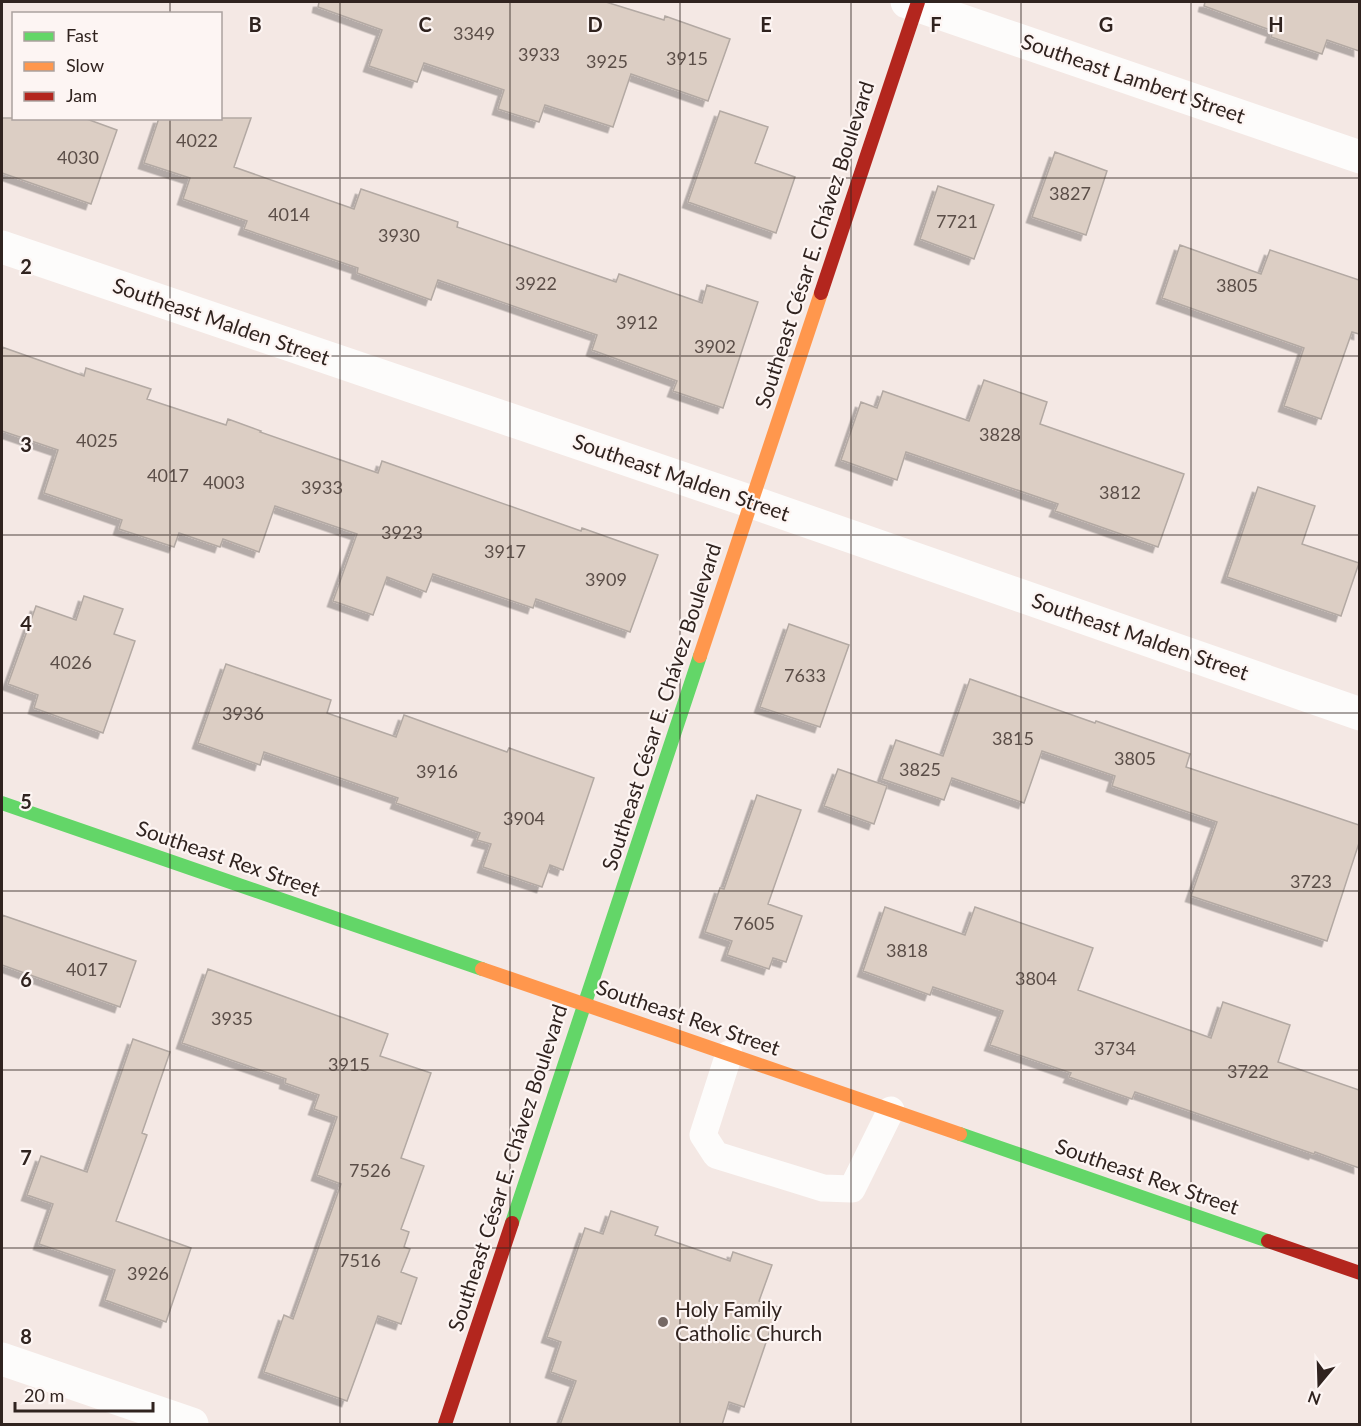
<svg xmlns="http://www.w3.org/2000/svg" width="1361" height="1426" font-family="Lato,sans-serif">
  <style>
    .building { fill: #dccec4; stroke: #b3a9a3; stroke-width: 1.5; filter: url(#shadow) }
    .lines { fill: none; stroke-linecap: round; stroke-linejoin: round }
    .lane { stroke: #fdfcfb; stroke-width: 27 }
    .street { stroke: #fdfcfb; stroke-width: 33 }
    .fast { stroke: #63d668; stroke-width: 14 }
    .slow { stroke: #ff974d; stroke-width: 14 }
    .jam { stroke: #b3261e; stroke-width: 14 }
    .grid { fill: none; stroke: #30231f; stroke-width: 1.5; stroke-opacity: 0.55 }
    .poi-dot { fill: #756864; stroke: #fdf5f3; stroke-width: 2 }
    .labels { text-anchor: middle; stroke-width: 4.5; stroke-linejoin: round; paint-order: stroke }
    .number-label { font-size: 18px; fill: #5b4e48 }
    .street-label { font-size: 21px; fill: #30231f; stroke: #fdf5f3 }
    .poi-label { font-size: 21px; fill: #30231f; stroke: #fdf5f3; text-anchor: start }
    .grid-label { font-size: 20px; text-anchor: middle; font-weight: bold; fill: #30231f; stroke: #fdf5f3; stroke-width: 4.5; stroke-linejoin: round; paint-order: stroke }
  </style>
  <defs>
    <filter id="shadow"><feDropShadow dx="-5.5" dy="5.5" stdDeviation="0" flood-color="#0004"/></filter>
  </defs>
  <rect width="100%" height="100%" fill="#f4e8e4"/>
  <!-- building -->
  <path class="building" d="M319,2H606L664,20L665,16L730,39L708,101L631,74L613,127L545,105L539,122L498,109L504,90L424,63L417,82L369,66L382,30L318,7Z
    M1205,2H1359V51L1327,40L1322,54L1271,37L1273,31L1204,6Z
    M720,111L768,127L755,163L795,177L776,233L688,202Z
    M2,118H84L117,130L91,204L2,173Z
    M159,118H251L234,167L354,209L361,189L458,222L457,227L616,282L619,274L702,303L707,285L758,302L723,408L673,391L677,381L592,350L597,335L438,280L431,300L357,273L358,268L244,229L247,221L183,199L190,178L144,163Z
    M1055,152L1107,171L1086,235L1032,217Z
    M938,186L994,205L974,259L920,239Z
    M1180,245L1261,274L1270,250L1359,280V334L1352,332L1321,419L1284,406L1304,348L1162,298Z
    M2,347L84,376L86,368L151,389L147,399L226,425L228,419L261,431L260,432L378,473L382,461L581,531L582,528L658,555L630,632L536,599L533,608L433,574L426,592L387,577L373,615L333,601L357,534L275,506L259,552L223,539L220,547L179,533L174,547L119,529L122,520L44,493L58,450L2,431Z
    M984,380L1047,402L1040,424L1184,474L1158,547L1055,511L1058,504L906,452L897,480L841,460L861,402L877,408L883,391L969,421Z
    M1258,487L1315,506L1302,544L1359,563L1341,616L1227,577Z
    M84,596L123,609L114,634L135,641L103,733L34,708L38,695L8,684L36,606L76,620Z
    M789,624L849,645L820,727L760,707Z
    M226,664L331,700L327,713L396,737L404,715L507,752L509,748L594,778L563,870L550,865L542,887L483,867L491,844L477,840L480,833L396,803L398,798L264,752L260,765L198,743Z
    M970,679L1095,723L1096,721L1190,754L1186,767L1359,825V843L1327,941L1191,896L1217,822L1112,786L1115,776L1042,751L1024,803L952,778L944,800L882,779L896,740L943,756Z
    M838,769L887,786L874,824L824,806Z
    M757,795L801,810L768,904L802,916L786,962L773,958L769,969L727,955L732,941L705,932L720,888L724,889Z
    M885,907L965,935L975,907L1093,948L1078,990L1211,1038L1223,1002L1290,1025L1278,1062L1359,1090V1168L1315,1152L1314,1154L1135,1092L1132,1099L1069,1077L1071,1073L990,1045L1003,1011L933,987L930,995L863,971Z
    M2,915L136,961L120,1007L2,965Z
    M208,969L388,1034L380,1056L431,1073L401,1158L424,1166L401,1229L409,1232L404,1247L410,1249L401,1272L417,1278L401,1324L378,1316L347,1401L264,1372L284,1315L293,1319L341,1184L317,1175L337,1117L314,1109L319,1095L285,1083L286,1079L182,1043Z
    M133,1039L170,1052L142,1133L147,1135L116,1221L191,1248L166,1322L105,1300L115,1270L39,1244L53,1204L27,1195L41,1156L87,1172Z
    M611,1211L658,1227L655,1235L730,1261L733,1252L772,1265L759,1301L778,1307L744,1407L729,1402L722,1425H560L576,1381L551,1372L561,1342L547,1337L585,1228L603,1234Z"/>
  <g class="lines">
    <!-- lane -->
    <path class="lane" d="M729,1054L703,1135L716,1155L823,1188L852,1189L891,1110"/>
    <!-- street -->
    <path class="street" d="M907,2L1360,157
      M2,247L752,502L1360,714
      M2,1359L192,1424"/>
    <!-- fast -->
    <path class="fast" d="M2,803L482,969
      M960,1134L1268,1241
      M512,1223L700,656"/>
    <!-- slow -->
    <path class="slow" d="M700,656L821,293
      M482,969L960,1134"/>
    <!-- jam -->
    <path class="jam" d="M821,293L918,2
      M1268,1241L1360,1273
      M445,1424L512,1223"/>
  </g>
  <!-- grid -->
  <path class="grid" d="M170,2V14M340,2V1424M510,2V1424M680,2V1424M851,2V1424M1021,2V1424M1191,2V1424M170,118V1424M2,178H1360M2,356H1360M2,535H1360M2,713H1360M2,891H1360M2,1070H1360M2,1248H1360"/>
  <!-- markers -->
  <circle class="poi-dot" cx="663" cy="1322" r="6"/>
  <g class="labels">
    <!-- number labels -->
    <g class="number-label">
      <text x="474" y="40">3349</text>
      <text x="539" y="61">3933</text>
      <text x="687" y="65">3915</text>
      <text x="607" y="68">3925</text>
      <text x="197" y="147">4022</text>
      <text x="78" y="164">4030</text>
      <text x="1070" y="200">3827</text>
      <text x="289" y="221">4014</text>
      <text x="957" y="228">7721</text>
      <text x="399" y="242">3930</text>
      <text x="536" y="290">3922</text>
      <text x="1237" y="292">3805</text>
      <text x="637" y="329">3912</text>
      <text x="715" y="353">3902</text>
      <text x="1000" y="441">3828</text>
      <text x="97" y="447">4025</text>
      <text x="168" y="482">4017</text>
      <text x="224" y="489">4003</text>
      <text x="322" y="494">3933</text>
      <text x="1120" y="499">3812</text>
      <text x="402" y="539">3923</text>
      <text x="505" y="558">3917</text>
      <text x="606" y="586">3909</text>
      <text x="71" y="669">4026</text>
      <text x="805" y="682">7633</text>
      <text x="243" y="720">3936</text>
      <text x="1013" y="745">3815</text>
      <text x="1135" y="765">3805</text>
      <text x="920" y="776">3825</text>
      <text x="437" y="778">3916</text>
      <text x="524" y="825">3904</text>
      <text x="1311" y="888">3723</text>
      <text x="754" y="930">7605</text>
      <text x="907" y="957">3818</text>
      <text x="87" y="976">4017</text>
      <text x="1036" y="985">3804</text>
      <text x="232" y="1025">3935</text>
      <text x="1115" y="1055">3734</text>
      <text x="349" y="1071">3915</text>
      <text x="1248" y="1078">3722</text>
      <text x="370" y="1177">7526</text>
      <text x="360" y="1267">7516</text>
      <text x="148" y="1280">3926</text>
    </g>
    <!-- street labels -->
    <g class="street-label">
      <text transform="translate(1133 79) rotate(19)" y="7">Southeast Lambert Street</text>
      <text transform="translate(815 245) rotate(-72)" y="7">Southeast César E. Chávez Boulevard</text>
      <text transform="translate(221 322) rotate(19)" y="7">Southeast Malden Street</text>
      <text transform="translate(681 478) rotate(19)" y="7">Southeast Malden Street</text>
      <text transform="translate(1140 637) rotate(19)" y="7">Southeast Malden Street</text>
      <text transform="translate(662 707) rotate(-72)" y="7">Southeast César E. Chávez Boulevard</text>
      <text transform="translate(228 859) rotate(19)" y="7">Southeast Rex Street</text>
      <text transform="translate(688 1018) rotate(19)" y="7">Southeast Rex Street</text>
      <text transform="translate(508 1168) rotate(-72)" y="7">Southeast César E. Chávez Boulevard</text>
      <text transform="translate(1147 1177) rotate(19)" y="7">Southeast Rex Street</text>
    </g>
    <!-- poi labels -->
    <g class="poi-label">
      <text x="675" y="1317">Holy Family<tspan x="675" dy="24">Catholic Church</tspan></text>
    </g>
  </g>
  <g class="grid-label">
    <text x="255" y="32">B</text>
    <text x="425" y="32">C</text>
    <text x="595" y="32">D</text>
    <text x="766" y="32">E</text>
    <text x="936" y="32">F</text>
    <text x="1106" y="32">G</text>
    <text x="1276" y="32">H</text>
    <text x="26" y="274">2</text>
    <text x="26" y="452">3</text>
    <text x="26" y="631">4</text>
    <text x="26" y="809">5</text>
    <text x="26" y="987">6</text>
    <text x="26" y="1165">7</text>
    <text x="26" y="1344">8</text>
  </g>
  <!-- border -->
  <rect width="1361" height="1426" fill="none" stroke="#30231f" stroke-width="6"/>
  <!-- legend -->
  <rect x="12" y="12" width="210" height="108" fill="#fdf5f3" stroke="#aba19e" stroke-width="1.5"/>
  <rect x="24" y="32" width="30" height="9" fill="#63d668" stroke="#aba19e" stroke-width="1.5"/>
  <text x="66" y="42" font-size="18" fill="#30231f">Fast</text>
  <rect x="24" y="62" width="30" height="9" fill="#ff974d" stroke="#aba19e" stroke-width="1.5"/>
  <text x="66" y="72" font-size="18" fill="#30231f">Slow</text>
  <rect x="24" y="92" width="30" height="9" fill="#b3261e" stroke="#aba19e" stroke-width="1.5"/>
  <text x="66" y="102" font-size="18" fill="#30231f">Jam</text>
  <!-- north arrow -->
  <g transform="translate(1319 1384) rotate(199)" stroke="#fdf5f3" stroke-width="4.5" paint-order="stroke">
  <path d="M0-4.5L10 22L0 15L-10 22Z" fill="#30231f"/>
  <text y="-9" font-size="16" font-weight="bold" text-anchor="middle" fill="#30231f">N</text>
  </g>
  <!-- scale -->
  <path d="M15 1402v9h138v-9" fill="none" stroke="#30231f" stroke-width="3"/>
  <text x="24" y="1402" font-size="18" fill="#30231f" stroke="#fdf5f3" stroke-width="4.5" paint-order="stroke">20 m</text>
</svg>
